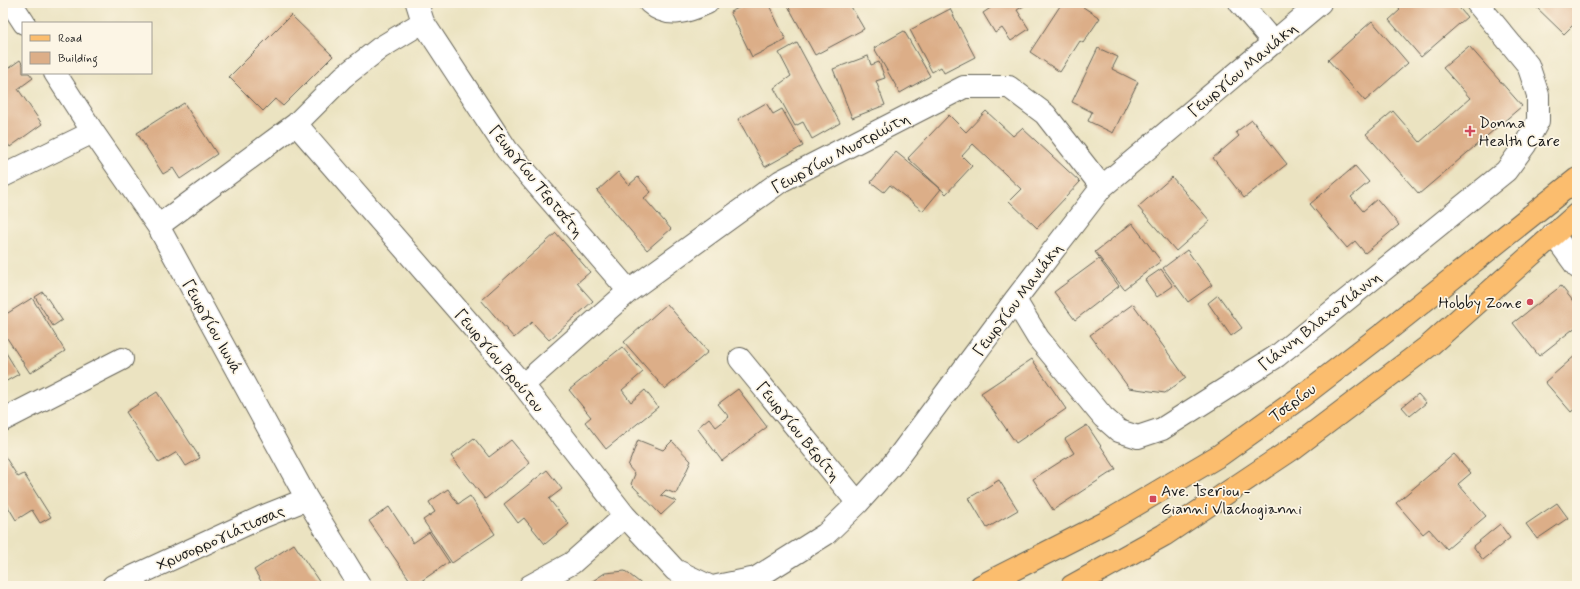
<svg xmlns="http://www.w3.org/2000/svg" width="1580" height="589" font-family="Mynerve,sans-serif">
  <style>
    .building { fill: #dcae88 }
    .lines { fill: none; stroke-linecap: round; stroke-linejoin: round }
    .minor-casing { stroke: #646256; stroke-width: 24 }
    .primary-casing { stroke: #646256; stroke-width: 24 }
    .minor { stroke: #fff; stroke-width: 22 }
    .primary { stroke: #fbbd6e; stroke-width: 22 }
    .poi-dot { fill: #d1495b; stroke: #fcf5e5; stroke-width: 1.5 }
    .labels { text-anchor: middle; stroke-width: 3.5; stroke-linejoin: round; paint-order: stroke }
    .street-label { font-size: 16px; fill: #1c1c1c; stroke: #fcf5e5 }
    .poi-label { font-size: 16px; fill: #1c1c1c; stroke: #fcf5e5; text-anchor: start }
  </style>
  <rect width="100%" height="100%" fill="#fcf5e5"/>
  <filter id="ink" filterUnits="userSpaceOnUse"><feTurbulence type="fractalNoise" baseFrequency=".025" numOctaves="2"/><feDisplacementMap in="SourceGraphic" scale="8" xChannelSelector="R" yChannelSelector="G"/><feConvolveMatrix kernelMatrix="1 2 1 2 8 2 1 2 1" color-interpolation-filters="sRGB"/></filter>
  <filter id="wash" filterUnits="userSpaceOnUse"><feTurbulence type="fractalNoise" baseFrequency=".012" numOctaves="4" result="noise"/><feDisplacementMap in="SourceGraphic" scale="16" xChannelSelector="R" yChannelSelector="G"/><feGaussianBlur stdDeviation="0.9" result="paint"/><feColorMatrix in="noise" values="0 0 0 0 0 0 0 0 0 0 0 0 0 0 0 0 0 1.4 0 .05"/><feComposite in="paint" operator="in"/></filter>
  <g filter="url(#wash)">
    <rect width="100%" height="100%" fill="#ebe3c1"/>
    <g id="blocks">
      <!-- building -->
      <path class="building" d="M749,3H768L786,40L752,57L730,12Z
        M789,3H849L864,29L815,55L787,4Z
        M998,3H1029L1017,10L1029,29L1011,41L1002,28L995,33L983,13Z
        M1062,3H1077L1100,18L1083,43L1080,41L1060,72L1030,52Z
        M1403,3H1455L1467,17L1421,57L1389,20L1400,10L1398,8Z
        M1532,3H1577V21L1564,34Z
        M950,9L975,57L944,73L941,67L932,72L910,30Z
        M291,15L333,56L283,106L275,99L263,111L229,77Z
        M1372,21L1408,63L1365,101L1328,60Z
        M904,31L930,76L900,93L874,48Z
        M797,43L840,123L812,139L803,122L795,126L774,88L791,76L779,53Z
        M1469,46L1522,106L1419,194L1366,134L1393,111L1420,142L1470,98L1443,68Z
        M1098,48L1118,57L1112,69L1138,82L1113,133L1088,121L1092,112L1072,102Z
        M868,56L871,65L879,62L885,78L876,81L885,105L852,118L833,69Z
        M20,60L23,65V73H29L33,78L18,89L42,124L10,147L3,137V72Z
        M184,103L217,154L180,179L173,168L163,174L137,133Z
        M766,103L773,114L782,109L803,146L765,167L738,119Z
        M986,111L1013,136L1022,128L1080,182L1037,228L1009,201L1021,189L973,144L962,156L972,166L946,194L908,158L949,115L966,132Z
        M1252,120L1287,164L1244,198L1213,158L1239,136L1236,132Z
        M896,152L941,189L923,211L890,185L884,192L871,182Z
        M1355,166L1369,182L1351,197L1363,211L1377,199L1399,225L1365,253L1355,241L1347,248L1310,204Z
        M618,172L629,185L638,177L651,192L644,198L671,229L647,250L597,191Z
        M1172,177L1210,221L1176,251L1138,207Z
        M1132,223L1161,261L1124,289L1095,252Z
        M556,233L590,272L577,283L593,301L549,340L532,322L514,338L481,300Z
        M1187,250L1212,285L1188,302L1163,268Z
        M1099,259L1119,286L1075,320L1054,292Z
        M1161,269L1173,286L1157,297L1145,280Z
        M1561,286L1577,306V326L1539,356L1513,323Z
        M43,292L62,320L53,326L35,297Z
        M1218,295L1242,328L1231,336L1208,303Z
        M32,298L65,351L30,373L3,332V316Z
        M667,304L708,352L665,389L624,342Z
        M1133,304L1186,378L1165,393L1129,388L1090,335Z
        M622,347L643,372L622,390L631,402L645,390L658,407L606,449L585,422L591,417L569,390Z
        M3,348L19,374L3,383Z
        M1577,354V407L1571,412L1545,382Z
        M1032,359L1066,409L1016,443L981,393Z
        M738,389L767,427L722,461L697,428L709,418L716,427L729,417L718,404Z
        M157,392L200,458L186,466L177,452L159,463L126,412Z
        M1418,394L1426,403L1410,416L1402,407Z
        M1087,425L1116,469L1053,510L1033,479L1074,453L1065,439Z
        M474,438L489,457L511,440L530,463L485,499L451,456Z
        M638,440L663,450L672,441L691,461L676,494L666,490L661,495L676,501L661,515L631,484L635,474L628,466Z
        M1454,454L1471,473L1458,484L1486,516L1447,549L1429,529L1423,534L1396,503Z
        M4,455L18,477L24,474L51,517L40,523L32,510L16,520L7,505L3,508Z
        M547,470L562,489L549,499L569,524L545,544L524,518L518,523L504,504Z
        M999,480L1018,510L987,528L969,498Z
        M448,489L458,504L470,496L495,534L452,563L423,520L435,512L429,502Z
        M1557,503L1568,518L1537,539L1526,524Z
        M389,507L413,543L429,532L449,562L414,586L369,521Z
        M1500,524L1510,538L1483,560L1473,546Z
        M294,544L322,586H273L270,582L264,586L254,570Z
        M625,571L644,586H585L605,573Z"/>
    </g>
  </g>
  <g filter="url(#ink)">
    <use href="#blocks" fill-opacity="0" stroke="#646256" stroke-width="1"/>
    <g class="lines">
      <!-- minor casing -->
      <g class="minor-casing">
        <path id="minor" d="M11,3L24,23
          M417,3L423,22L507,150L629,291
          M650,3C668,19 687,12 707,3
          M1240,3L1274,43
          M55,73L93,132L158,226L307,499L360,586
          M296,124L523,385L625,516L675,570L709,586
          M3,176L93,132
          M158,226L296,124L343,77L380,48L423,22
          M1553,234L1577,267
          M1015,300L1038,338L1103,417L1119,431L1138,437L1162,429L1277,356L1506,171L1525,145L1538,121V95L1528,65L1477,3
          M740,359L858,503
          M523,385L629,291L781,181L964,87H1009L1045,114L1102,187
          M3,420L122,359
          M113,586L262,517L307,499
          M530,586L572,563L625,516
          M717,586L756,578L826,534L858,503L893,464L1015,300L1102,187L1320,3"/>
      </g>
      <!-- primary casing -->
      <g class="primary-casing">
        <path id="primary" d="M981,586L1105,523L1220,455L1301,397L1384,333L1577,179
          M1072,586L1164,535L1295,447L1430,345L1577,214"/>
      </g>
      <!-- minor -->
      <use href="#minor" class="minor"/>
      <!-- primary -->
      <use href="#primary" class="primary"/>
    </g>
  </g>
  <!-- markers -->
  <g class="poi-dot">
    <path d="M1468 125h4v4h4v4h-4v4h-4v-4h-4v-4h4z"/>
    <circle cx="1530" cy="302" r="4"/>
    <rect x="1149" y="495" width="8" height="8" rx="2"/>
  </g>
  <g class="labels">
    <!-- street labels -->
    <g class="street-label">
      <text transform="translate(1242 69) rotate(-40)" y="6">Γεωργίου Μανιάκη</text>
      <text transform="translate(840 152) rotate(-28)" y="6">Γεωργίου Μυστριώτη</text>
      <text transform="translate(537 181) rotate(51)" y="6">Γεωργίου Τερτσέτη</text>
      <text transform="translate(1017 299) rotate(-53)" y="6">Γεωργίου Μανιάκη</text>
      <text transform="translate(1319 320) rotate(-38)" y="6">Γιάννη Βλαχογιάννη</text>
      <text transform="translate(213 326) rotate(61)" y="6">Γεωργίου Ιωνά</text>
      <text transform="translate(500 360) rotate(50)" y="6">Γεωργίου Βρούτου</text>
      <text transform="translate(1292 402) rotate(-36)" y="6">Τσερίου</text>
      <text transform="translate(799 431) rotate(51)" y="6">Γεωργίου Βερίτη</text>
      <text transform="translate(220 537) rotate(-24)" y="6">Χρυσορρογιάτισσας</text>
    </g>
    <!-- poi labels -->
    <g class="poi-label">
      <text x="1479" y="128">Donna<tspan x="1479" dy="18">Health Care</tspan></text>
      <text x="1522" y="308" text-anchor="end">Hobby Zone</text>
      <text x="1161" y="496">Ave. Tseriou -<tspan x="1161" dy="18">Gianni Vlachogianni</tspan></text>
    </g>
  </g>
  <!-- margin -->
  <rect width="1580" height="589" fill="none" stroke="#fcf5e5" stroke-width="16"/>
  <!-- legend -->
  <rect x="22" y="22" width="130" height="52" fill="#fcf5e5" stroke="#a29e95"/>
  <rect x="30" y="35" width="20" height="6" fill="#fbbd6e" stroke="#a29e95"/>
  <text x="58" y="42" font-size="12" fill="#1c1c1c">Road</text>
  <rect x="30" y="52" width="20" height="12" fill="#dcae88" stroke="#a29e95"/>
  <text x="58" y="62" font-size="12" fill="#1c1c1c">Building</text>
</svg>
